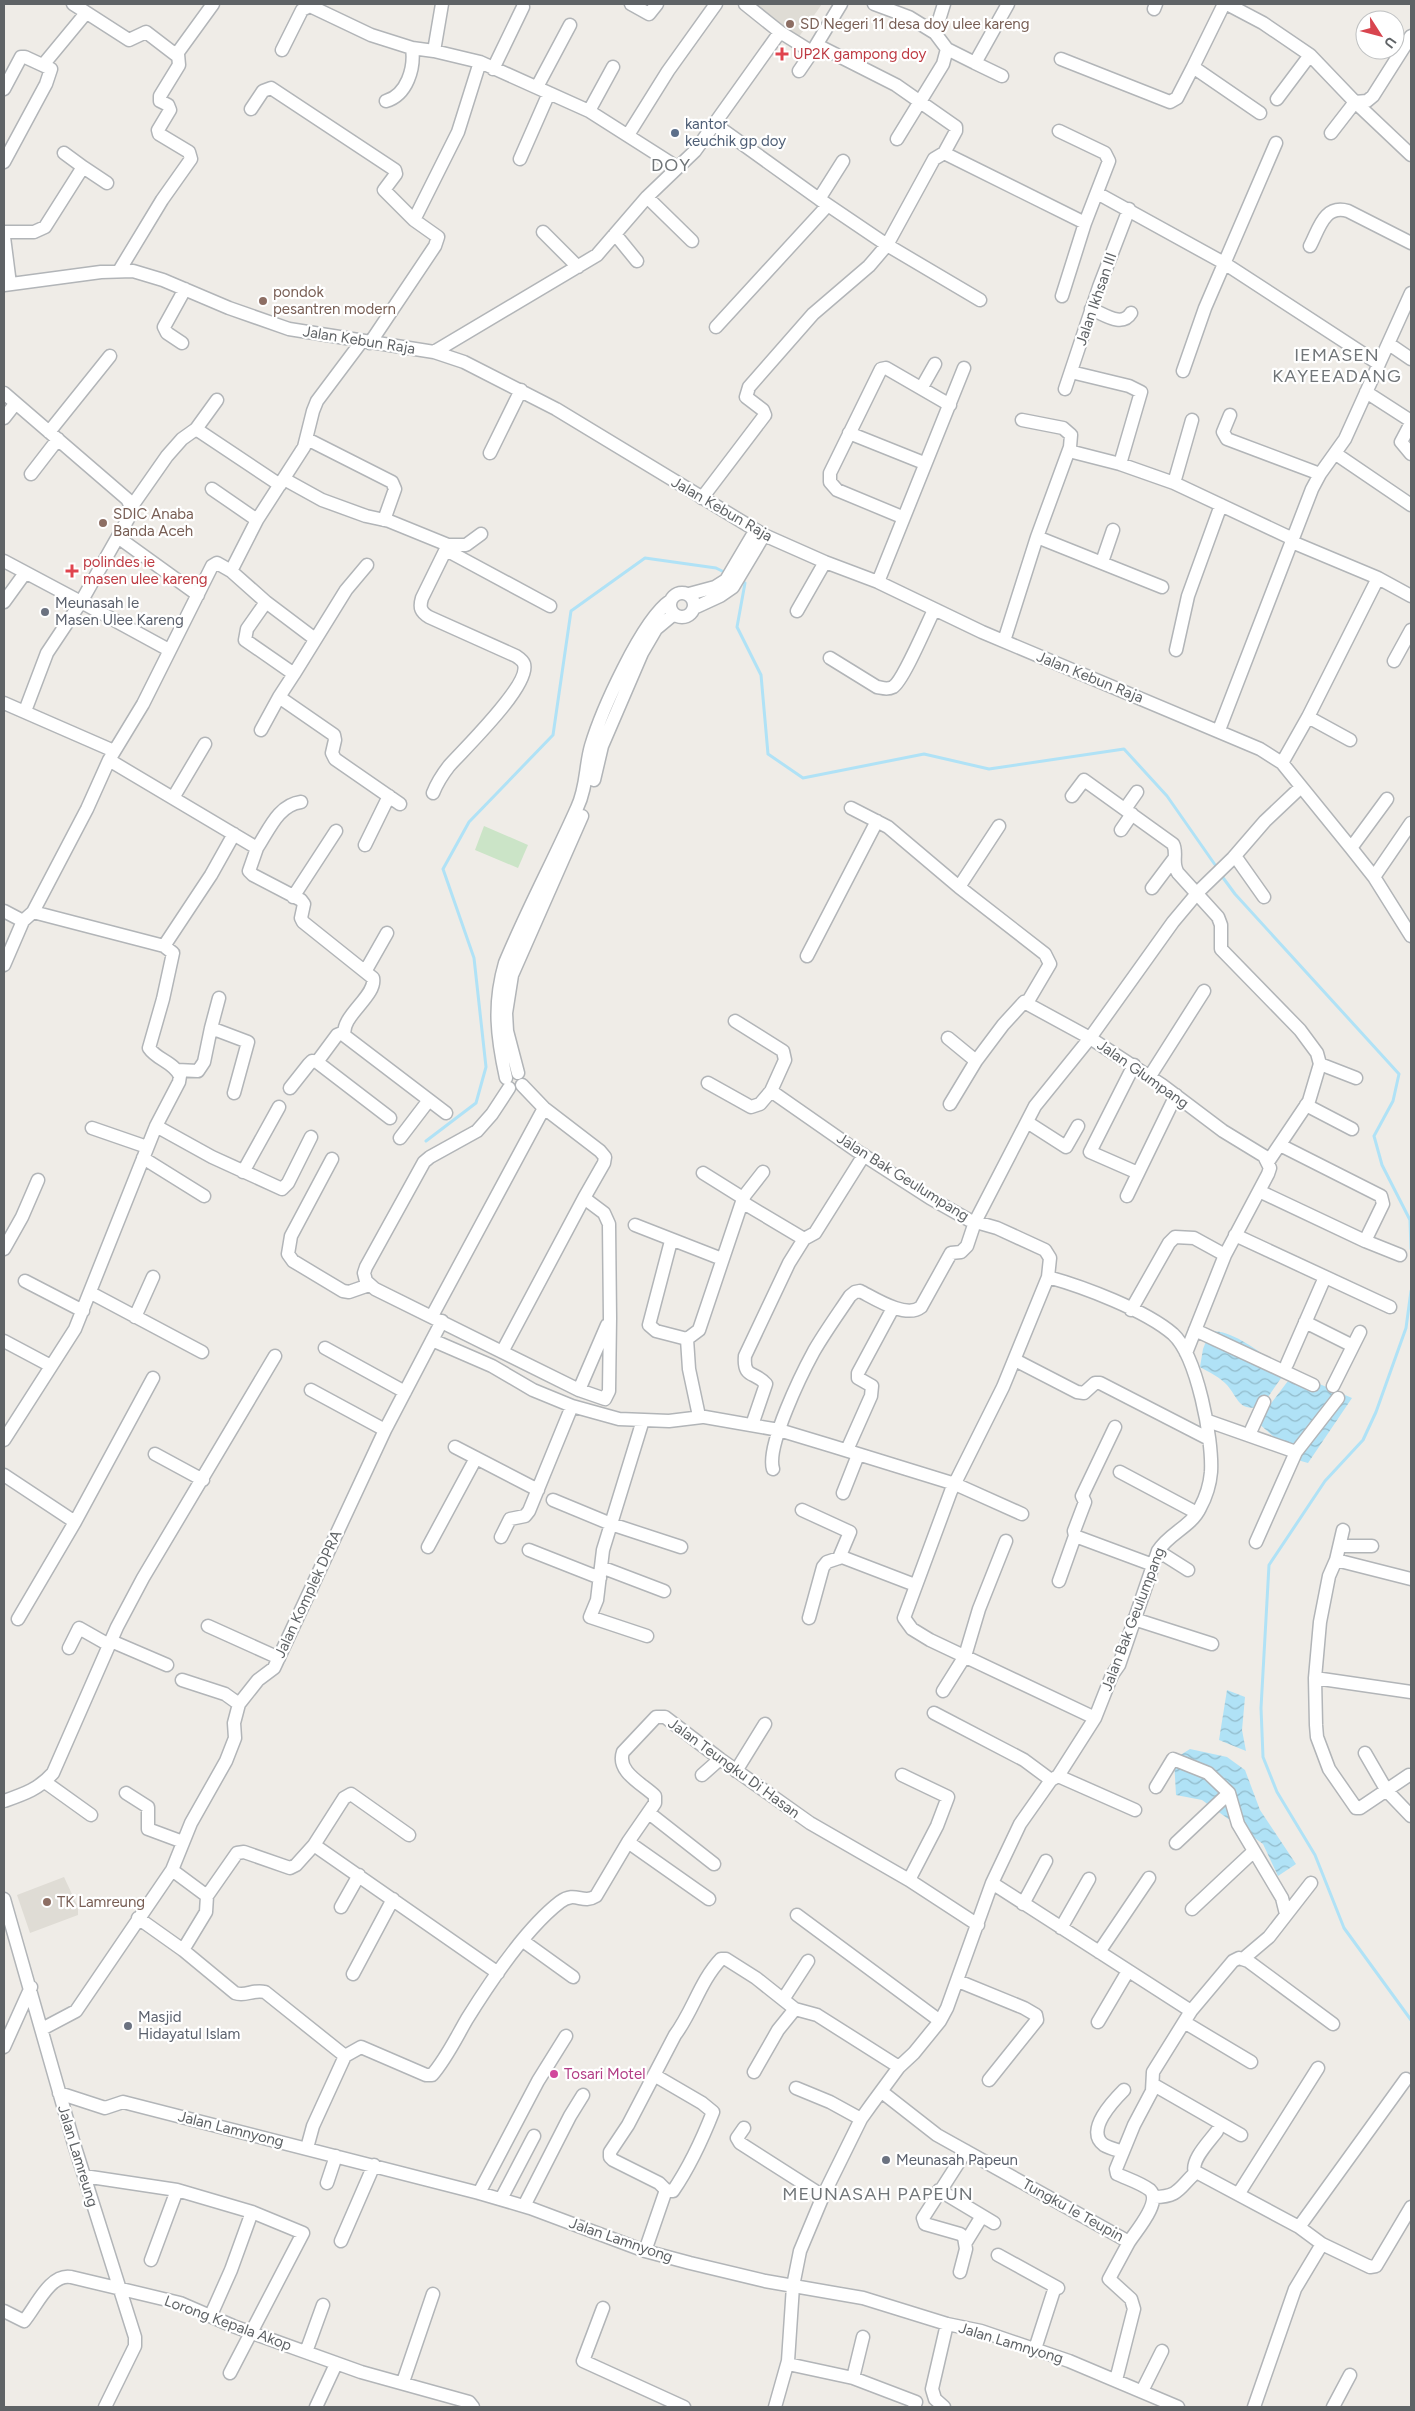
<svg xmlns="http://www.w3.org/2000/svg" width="1415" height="2411" font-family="Figtree,sans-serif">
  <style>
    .education { fill: #dfdcd5 }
    .green { fill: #cbe4c7 }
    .water { fill: url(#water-waves) }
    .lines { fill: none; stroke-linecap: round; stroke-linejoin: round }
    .stream { stroke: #b0e2f6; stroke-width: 3 }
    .minor-casing { stroke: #b2b5b8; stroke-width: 15 }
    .minor { stroke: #fff; stroke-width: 12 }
    .education-dot { fill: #8d6e63; stroke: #fff; stroke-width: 2 }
    .health-dot { fill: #e0444e; stroke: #fff; stroke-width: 2 }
    .service-dot { fill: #5c6f8a; stroke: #fff; stroke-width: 2 }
    .worship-dot { fill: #6b7280; stroke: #fff; stroke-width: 2 }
    .hotel-dot { fill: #d1479c; stroke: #fff; stroke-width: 2 }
    .labels { text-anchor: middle; stroke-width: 4.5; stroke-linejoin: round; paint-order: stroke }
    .education-label { font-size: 15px; fill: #785e54; stroke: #fff; text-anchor: start }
    .health-label { font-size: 15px; fill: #be3a42; stroke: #fff; text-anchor: start }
    .service-label { font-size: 15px; fill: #4e5e75; stroke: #fff; text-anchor: start }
    .street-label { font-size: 15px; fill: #5f6366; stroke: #fff }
    .worship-label { font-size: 15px; fill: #5b616d; stroke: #fff; text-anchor: start }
    .hotel-label { font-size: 15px; fill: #b23c85; stroke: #fff; text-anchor: start }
    .quarter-label { font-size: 18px; letter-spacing: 1px; fill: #707578; stroke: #fff }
  </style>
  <defs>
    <pattern id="water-waves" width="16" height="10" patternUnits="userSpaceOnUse" patternTransform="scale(1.25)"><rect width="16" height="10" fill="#b0e2f6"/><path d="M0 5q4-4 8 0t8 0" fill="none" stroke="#92bbcb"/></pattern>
  </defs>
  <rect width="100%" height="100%" fill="#efece7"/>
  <!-- education -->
  <path class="education" d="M747,4H822L796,41Z
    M64,1877L78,1907V1915L30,1933L17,1895Z"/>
  <!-- green -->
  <path class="green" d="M484,826L528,845L518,868L475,850Z"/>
  <!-- water -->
  <path class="water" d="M1210,1331C1236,1330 1265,1357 1286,1371L1261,1407C1238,1411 1239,1399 1227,1385C1221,1378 1209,1372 1200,1367L1203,1349Z
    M1294,1373L1352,1398L1308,1463L1301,1461L1257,1422Z
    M1227,1690L1245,1697L1242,1730L1246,1751L1219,1740Z
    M1190,1749L1227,1757L1245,1770L1260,1810L1296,1864L1278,1876L1263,1844L1202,1800L1176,1795L1174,1759Z"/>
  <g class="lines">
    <!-- stream -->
    <path class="stream" d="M740,581L745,583L737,627L761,675L768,754L803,778L924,754L989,769L1124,749L1167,796L1218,869
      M1221,875L1235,894L1399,1074L1393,1101L1374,1136L1382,1165L1410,1220L1411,1249
      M426,1141L476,1103L486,1067L474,958L443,869L469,822L553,735L571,611L645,558L716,568L726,573
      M1411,1291L1406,1328L1376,1412L1363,1440L1325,1481L1269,1565L1261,1708L1263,1757L1277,1792L1315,1855L1344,1928L1411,2020"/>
    <!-- minor casing -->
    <g class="minor-casing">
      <path id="minor" d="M73,4L129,40L146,32L176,55L213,4
        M442,4L434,51L480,62L589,111L677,167
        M631,4L649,14L657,4
        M745,4L780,32
        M874,4L909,17L935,33L947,49L943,64L897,139
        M1227,4L1263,23L1310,55L1355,102L1411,155
        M1154,9L1156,4
        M935,33L944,4
        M817,45L896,85L956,127V131L944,153
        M947,49L975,63L1008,4
        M282,50L302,10L310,6L371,35L412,48L434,51
        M1061,59L1170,102L1177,98L1193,67L1260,113
        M975,63L1002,76
        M43,65L86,13
        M1193,67L1224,4
        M493,69L523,7
        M799,71L812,52
        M537,87L570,25
        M4,89L21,57H25L51,69L46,84L4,162
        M1277,99L1310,55
        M386,101C407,95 415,68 412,48
        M251,109L263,91L271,88L395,170L396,174L384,190L414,220L438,237L435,246L370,343
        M589,111L613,67
        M716,125L819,199L887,245L934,159L944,153L1085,223
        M1059,131L1105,153L1109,161L1085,223L1062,296
        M1331,133L1355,102L1367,101L1373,96L1411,36
        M628,135L668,71L716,4
        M520,159L549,93
        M83,167L107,183
        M1097,193L1224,263L1379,364
        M647,197L692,241
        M819,199L843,161
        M414,220L458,132L480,62
        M4,232H34L45,227L83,167L64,153
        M543,232L578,267
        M615,234L637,261
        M4,237L10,284
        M1310,246C1319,229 1324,204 1348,211L1411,243
        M119,271L162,200L191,159L189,152L159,134L158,130L170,110L168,105L160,101V96L179,65L178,54
        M4,285L101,272L133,271L163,280L229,308L289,329L434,352L464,362L556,409L764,535L825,562L878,582L982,632L1260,749L1282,763L1351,848L1374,877L1411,936
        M1091,309C1104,314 1122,328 1131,313
        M716,327L828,205
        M182,343L167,333L164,327L185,289
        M1389,344L1411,359
        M434,352L597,255L647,197L695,151L780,32L812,52L841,4
        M1183,371L1205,308L1276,143
        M1071,372L1129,386L1141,392L1120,464
        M922,387L935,364
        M1065,389L1099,287L1129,209
        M1366,392L1411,421
        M4,393L127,499L133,510L81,602L4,561
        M1230,415L1223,432L1227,439L1320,474
        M4,418L15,404
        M1022,420L1063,428L1071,435L1070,447L1037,537L1162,587
        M1411,423L1401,442L1411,454
        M196,429L280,485
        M49,432L110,356
        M849,433L924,463
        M307,439L392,482L395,489L384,520
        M1069,451L1120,464L1174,483L1293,539
        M490,453L521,390
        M1336,454L1411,505
        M31,474L58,439
        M284,479L322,500L366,516L389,521L448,545H466L481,534
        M1174,483L1192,420
        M212,489L257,520
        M702,498L765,415L763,410L746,397L749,387L813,314L869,266L887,245L980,300
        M132,506L167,456L182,439L196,429L217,400
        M902,517L837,490L830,482V473L881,369L886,368L950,405
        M119,538L198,595
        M1292,542L1378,578L1411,596
        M446,550L550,606
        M1102,562L1113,530
        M231,571L257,520L304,447L313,411L317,401L362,341
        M878,582L964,368
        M670 605a12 12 0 1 1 24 0a12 12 0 1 1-24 0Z
        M689,594L715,587L726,580L755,531
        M4,602L25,573
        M266,602L315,639
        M694,608L720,596L733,587L764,535
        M797,611L825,562
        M1004,641L1037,537
        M1176,650L1188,596L1221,505
        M830,658L877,687C883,688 887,690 893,687C903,681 927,624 934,610
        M1394,661L1411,630
        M294,674L279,697L334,735L335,740L332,753L335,759L400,804
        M4,703L114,751
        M25,711L47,653L81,602L169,650
        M1308,717L1350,740
        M261,730L279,697
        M1219,730L1312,489L1320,474L1345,439L1411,293
        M109,760L257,848L249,871L253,875L301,900L304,904L301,918L303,922L373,978C377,996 339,1017 345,1036L446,1113
        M1282,763L1308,717L1378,578
        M594,780L602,746L642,653L656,629L674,614
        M433,793C437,783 442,775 449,766C463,750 531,685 524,664C523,661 519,658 516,656L429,617C421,612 419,608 422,598L448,545
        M1072,796L1084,780L1173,844C1178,853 1171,863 1178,873L1218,917L1221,925V949L1300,1030L1317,1053L1320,1064L1309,1101L1268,1162
        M173,798L205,744
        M851,808L888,827L959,887L1045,954L1050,964L1027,1003
        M1125,809L1137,792
        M1121,830L1132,814
        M365,845L389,796
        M257,848C269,830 278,805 301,802
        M1351,848L1387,799
        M1235,856L1264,897
        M1374,877L1411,823
        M959,887L999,826
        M1152,888L1173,860
        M293,897L336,831
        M4,911L23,921
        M164,946L211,875L234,834
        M807,956L877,821
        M4,965L23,921L33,912L87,809L109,760L143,704L212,566L217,563L231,571L266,602L247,629L245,640L294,674L346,590L367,565
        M366,970L387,933
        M735,1021L783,1051L785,1060L771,1091
        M211,1028L219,998
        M317,1062L337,1035L344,1032
        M1320,1064L1356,1078
        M1134,1065L1090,1152L1138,1173
        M177,1070L198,1071L204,1062L211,1028L248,1042L234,1093
        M518,1073L507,1031L506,1013L512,975L582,816
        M1150,1076L1204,991
        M506,1078C497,1037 493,1004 505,963C527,910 554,860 577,808C587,787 585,767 591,746C601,712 642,620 670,601
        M708,1083L751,1107L760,1104L771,1091L857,1151L930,1198L969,1220L997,1228L1045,1250L1050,1258L1048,1277C1084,1287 1145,1310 1173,1334C1197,1356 1213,1439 1211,1472C1210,1484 1206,1497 1200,1508C1191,1527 1169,1533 1158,1551L1119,1665L1112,1675L1095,1718L1058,1776L1051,1780L1020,1824L992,1883L947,2008L940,2021L914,2053L899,2067L871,2105L861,2119L823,2196L800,2251L793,2286L788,2361L775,2407
        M290,1088L309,1064L312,1061L317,1062L390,1118
        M509,1088L492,1114L477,1131L430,1157L424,1162L366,1267L364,1273L366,1281L375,1289L579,1390L605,1399L609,1391L610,1318L609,1224L604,1213L584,1198
        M950,1104L976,1061
        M1306,1105L1352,1129
        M1027,1122L1066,1147L1078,1126
        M156,1126L212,1157L282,1189L288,1183L311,1137
        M92,1128L147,1147
        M400,1138L429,1100
        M1280,1145L1381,1196L1383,1204L1365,1241L1400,1255
        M143,1158L204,1196
        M332,1159L291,1236L288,1254L293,1261L343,1291L349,1292L369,1285
        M243,1172L279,1107
        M703,1173L743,1198
        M1259,1191L1365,1241
        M1127,1196L1176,1095
        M742,1202L745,1195L763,1172
        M635,1225L722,1259
        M1235,1235L1390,1307
        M671,1241L649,1325L656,1331L687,1339L689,1369L699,1416L779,1430L832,1446L955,1484L1022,1514
        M4,1249L22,1217L38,1180
        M1048,1277L1003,1387L951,1491L904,1618L912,1629L930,1640L1095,1718
        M25,1281L83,1311
        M91,1293L202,1352
        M1131,1310L1169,1243L1175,1237L1194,1238L1225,1255
        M432,1316L544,1108
        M135,1317L153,1277
        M1305,1322L1353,1346L1360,1332
        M1195,1330L1313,1385
        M687,1339L699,1330L742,1202L804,1239
        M432,1340L492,1366L533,1390L572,1406L619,1419L669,1421L702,1417
        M4,1341L51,1366
        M325,1348L405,1392
        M502,1352L584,1198L604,1163L605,1157L600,1151L544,1108L522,1085
        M1186,1353L1225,1255L1268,1174L1270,1168L1264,1156L1223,1131L1162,1085L1090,1038L1173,922L1199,891L1233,858L1265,821L1301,787
        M1015,1360L1077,1392L1084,1393L1095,1383H1100L1209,1439
        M1287,1364L1325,1277
        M1333,1386L1353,1346
        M311,1390L385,1430
        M579,1390L607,1325
        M643,1420L603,1550L597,1600L590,1617L647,1636
        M1208,1421L1296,1452
        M752,1425L766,1384C755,1371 743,1379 745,1356L789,1263L804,1239L815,1233L864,1155
        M1115,1427L1082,1496L1085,1502L1074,1531L1075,1536L1153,1565
        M1249,1435L1264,1402
        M4,1440L75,1329L156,1126L179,1082L180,1076C174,1062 157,1060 149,1048L163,999L173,953L164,946L33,912
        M455,1447L538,1490
        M847,1450L871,1396L872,1386L858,1378V1373L893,1308
        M155,1454L203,1480
        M773,1469C766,1446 802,1373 814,1351C825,1332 838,1314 850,1296L855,1292L860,1291C874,1298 906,1319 921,1307L951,1253L961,1252L967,1246L975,1222L1035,1106L1090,1038L1024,1002L1003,1025L976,1061L948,1038
        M1120,1472L1197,1513
        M4,1475L75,1522L153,1378
        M843,1493L858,1455
        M553,1500L611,1524L681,1547
        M802,1510L850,1532L839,1558
        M1343,1530L1336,1560L1329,1576L1320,1622L1315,1678L1316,1725L1317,1737L1329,1769L1356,1808H1360L1409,1775
        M501,1537L510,1519L525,1516L529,1511L572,1406
        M1256,1542L1296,1452L1338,1398
        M1340,1546H1372
        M428,1547L476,1458
        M529,1550L600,1578
        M1158,1551L1188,1570
        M1336,1560L1411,1579
        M601,1567L664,1591
        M1059,1581L1075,1536
        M809,1618L823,1567L827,1562L842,1557L915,1585
        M18,1619L75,1522
        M1134,1619L1212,1644
        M208,1626L279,1658
        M111,1641L167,1665
        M69,1648L79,1628L109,1645
        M1315,1678L1411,1692
        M182,1680L225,1694L239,1704
        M943,1691L965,1656L979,1609L1006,1541
        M934,1713L1024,1760L1051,1780
        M1365,1753L1387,1791L1411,1816
        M736,1771L765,1724
        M702,1775L720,1759
        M902,1775L948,1797L937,1826L909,1880
        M1058,1776L1135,1810
        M45,1782L91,1815
        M1156,1787L1173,1759L1208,1773L1229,1793L1238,1824L1282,1898L1286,1914
        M126,1793L148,1807V1829L183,1842
        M4,1801C24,1794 39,1789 53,1773L117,1627L143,1578L275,1356
        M649,1813L714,1864
        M628,1842L709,1899
        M1176,1843L1229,1793
        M314,1845L344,1798L351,1794L409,1835
        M172,1870L207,1896
        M4,1899L74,2144L135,2337V2346L105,2407
        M1023,1904L1046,1861
        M341,1907L359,1875
        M1192,1909L1254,1851
        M797,1915L940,2021
        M138,1918L183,1950L235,1993C246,1997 252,1989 265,1992L345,2056
        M1061,1928L1089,1879
        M523,1941L573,1977
        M183,1950L206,1912L207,1896L237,1853L244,1852L290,1868L296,1865L314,1845L498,1973
        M1099,1952L1149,1878
        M1243,1959L1269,1937L1311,1883
        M353,1974L393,1899
        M958,1981L1024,2008L1036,2015L1037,2020L989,2080
        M784,1998L808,1961
        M1191,2011L1233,1961L1239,1958L1248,1961L1333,2024
        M1098,2022L1128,1971
        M1184,2022L1251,2062
        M42,2029L76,2011L172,1870L191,1823L226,1761L235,1738L234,1723L239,1704L258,1680L274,1668L385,1430L442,1321
        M4,2047L31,1987
        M754,2072L778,2030L795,2009
        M654,2075L702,2103L713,2112C702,2140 690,2166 673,2191L666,2190
        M1154,2085L1241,2135
        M796,2088L830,2102L861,2119
        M882,2092L937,2135L1129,2242C1136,2231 1162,2202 1150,2190C1141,2183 1128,2179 1117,2174L1116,2169L1134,2125L1152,2091L1153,2072L1191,2011L992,1883
        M59,2093L105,2108L123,2102L479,2193L530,2208L645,2251L690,2263L765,2281L863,2298L947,2324L981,2331L1069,2361L1178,2407
        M744,2128L737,2138L740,2143L823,2196
        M307,2148L313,2126L345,2056L361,2047L426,2075H432C446,2059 456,2038 467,2019C490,1982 525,1929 560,1902C576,1890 582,1905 596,1896L628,1842L655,1803V1796C643,1784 616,1772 623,1752L656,1717H665L720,1759L810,1823L909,1880L978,1925
        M1123,2152C1117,2150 1109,2148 1104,2145C1084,2131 1114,2100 1124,2090
        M1195,2173C1190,2160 1210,2141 1217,2131
        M84,2176L177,2190L252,2212L303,2233L230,2373
        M327,2183L336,2156
        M939,2190L994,2223
        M479,2193L538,2081L566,2036
        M1239,2193L1318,2068
        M1154,2197C1179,2197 1179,2188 1195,2173H1198L1299,2227L1322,2244L1370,2267L1376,2266L1411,2207
        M501,2199L534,2136
        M524,2206L570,2116L583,2095
        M1299,2227L1406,2079
        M341,2241L374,2165
        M966,2242L982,2216
        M645,2251L666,2190L659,2183L613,2160L610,2157V2152L628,2125L675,2035C693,2011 700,1981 721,1959H726L756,1978L795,2009L817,2015L899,2067
        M998,2255L1058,2288
        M151,2260L177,2190
        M960,2272L966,2249L964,2237L960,2234L925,2224L923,2218L966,2151
        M603,2308L583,2361L684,2407
        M4,2311L24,2321C36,2307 50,2273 71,2277L180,2303L233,2326L361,2372L469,2402L473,2407
        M211,2315L231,2270L252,2212
        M1035,2349L1055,2287
        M306,2352L323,2305
        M788,2364L853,2378L916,2402L914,2407
        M853,2378L863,2337
        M1116,2380L1134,2309L1131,2299L1109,2279L1129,2242
        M403,2382L433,2294
        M1142,2391L1162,2351
        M316,2407L336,2364
        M944,2407L935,2399L932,2389L947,2324
        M1254,2407L1295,2289L1322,2244
        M1333,2407L1350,2375"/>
    </g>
    <!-- minor -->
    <use href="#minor" class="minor"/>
  </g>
  <!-- markers -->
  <g class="education-dot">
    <circle cx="790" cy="24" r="5"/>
    <circle cx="263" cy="301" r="5"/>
    <circle cx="103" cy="523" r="5"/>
    <circle cx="47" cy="1902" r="5"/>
  </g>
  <g class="health-dot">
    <path d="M779.5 46.5h5v5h5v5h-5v5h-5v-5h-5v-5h5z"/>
    <path d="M69.5 563.5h5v5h5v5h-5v5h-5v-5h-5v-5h5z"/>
  </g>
  <circle class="service-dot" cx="675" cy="133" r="5"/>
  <g class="worship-dot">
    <circle cx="45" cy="612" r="5"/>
    <circle cx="128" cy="2026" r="5"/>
    <circle cx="886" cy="2160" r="5"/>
  </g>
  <circle class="hotel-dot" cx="554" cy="2074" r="5"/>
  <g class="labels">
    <!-- education labels -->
    <g class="education-label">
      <text x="800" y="29">SD Negeri 11 desa doy ulee kareng</text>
      <text x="273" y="297">pondok<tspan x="273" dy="17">pesantren modern</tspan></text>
      <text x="113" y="519">SDIC Anaba<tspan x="113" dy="17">Banda Aceh</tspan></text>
      <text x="57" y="1907">TK Lamreung</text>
    </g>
    <!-- health labels -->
    <g class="health-label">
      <text x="793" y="59">UP2K gampong doy</text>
      <text x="83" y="567">polindes ie<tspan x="83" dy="17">masen ulee kareng</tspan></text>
    </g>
    <!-- service labels -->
    <g class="service-label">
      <text x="685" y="129">kantor<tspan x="685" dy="17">keuchik gp doy</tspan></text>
    </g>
    <!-- street labels -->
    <g class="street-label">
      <text transform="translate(1096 299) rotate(-71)" y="5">Jalan Ikhsan III</text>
      <text transform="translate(359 340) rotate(9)" y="5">Jalan Kebun Raja</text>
      <text transform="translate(722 509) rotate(30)" y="5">Jalan Kebun Raja</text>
      <text transform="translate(1090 677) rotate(22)" y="5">Jalan Kebun Raja</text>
      <text transform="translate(1143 1074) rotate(35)" y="5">Jalan Glumpang</text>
      <text transform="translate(903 1177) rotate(32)" y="5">Jalan Bak Geulumpang</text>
      <text transform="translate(308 1594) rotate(-65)" y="5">Jalan Komplek DPRA</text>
      <text transform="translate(1133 1619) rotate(-69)" y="5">Jalan Bak Geulumpang</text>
      <text transform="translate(734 1768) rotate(36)" y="5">Jalan Teungku Di Hasan</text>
      <text transform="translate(231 2129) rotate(14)" y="5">Jalan Lamnyong</text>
      <text transform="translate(78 2156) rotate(73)" y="5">Jalan Lamreung</text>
      <text transform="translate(1073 2210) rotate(29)" y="5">Tungku Ie Teupin</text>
      <text transform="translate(621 2240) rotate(19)" y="5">Jalan Lamnyong</text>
      <text transform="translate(228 2323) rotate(20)" y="5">Lorong Kepala Akop</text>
      <text transform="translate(1011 2343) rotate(17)" y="5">Jalan Lamnyong</text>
    </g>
    <!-- worship labels -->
    <g class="worship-label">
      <text x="55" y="608">Meunasah Ie<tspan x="55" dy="17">Masen Ulee Kareng</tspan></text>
      <text x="138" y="2022">Masjid<tspan x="138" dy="17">Hidayatul Islam</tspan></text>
      <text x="896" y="2165">Meunasah Papeun</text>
    </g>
    <!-- hotel labels -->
    <g class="hotel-label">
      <text x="564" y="2079">Tosari Motel</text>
    </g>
    <!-- quarter labels -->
    <g class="quarter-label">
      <text x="671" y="171">DOY</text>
      <text x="1337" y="361">IEMASEN<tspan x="1337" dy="21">KAYEEADANG</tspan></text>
      <text x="878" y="2200">MEUNASAH PAPEUN</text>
    </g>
  </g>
  <!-- border -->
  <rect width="1415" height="2411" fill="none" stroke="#5f6366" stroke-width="10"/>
  <!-- north arrow -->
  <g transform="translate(1380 35) rotate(126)"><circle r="24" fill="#ffffff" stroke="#bfc1c2"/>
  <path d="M0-4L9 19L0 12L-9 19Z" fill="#d8454f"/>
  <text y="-8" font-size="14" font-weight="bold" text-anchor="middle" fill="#5f6366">U</text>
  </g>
</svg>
